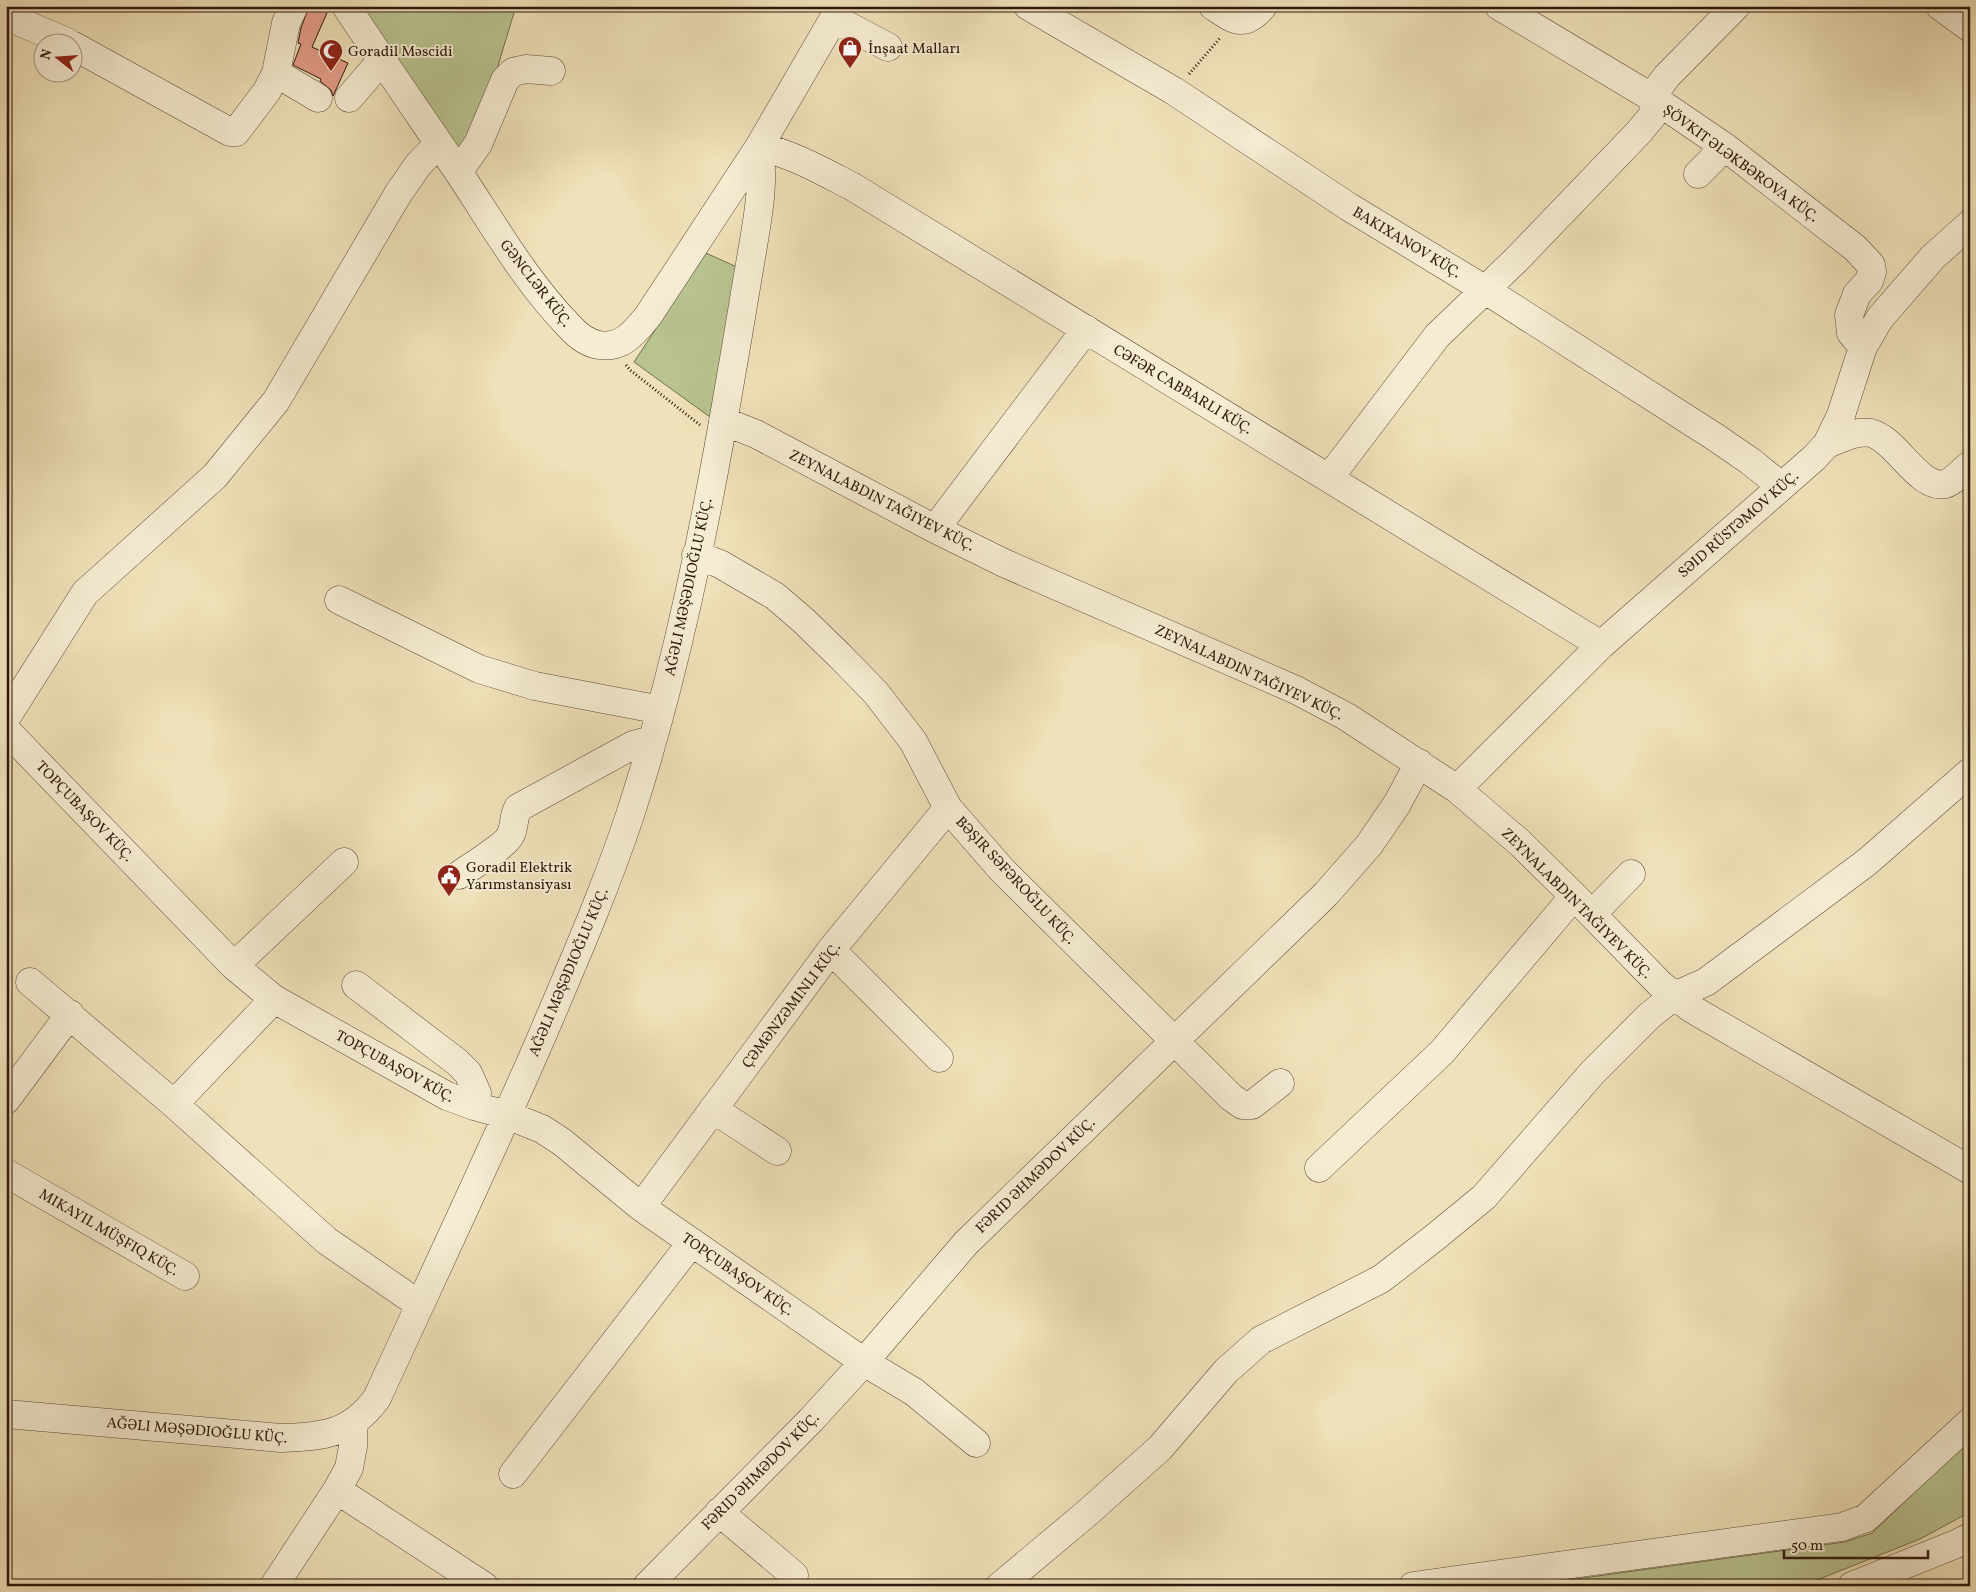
<svg xmlns="http://www.w3.org/2000/svg" width="1976" height="1592" font-family="Vollkorn,serif">
  <style>
    .green { fill: #b8c390; stroke: #736e4e }
    .building { fill: #e59e8b; stroke: #2e180d }
    .lines { fill: none; stroke-linecap: round; stroke-linejoin: round }
    .minor-casing { stroke: #5e4a38; stroke-width: 29 }
    .path { stroke: #2e180d; stroke-width: 3; stroke-dasharray: 1 2.5; stroke-linecap: butt }
    .minor { stroke: #f5ecd2; stroke-width: 28 }
    .labels { text-anchor: middle; stroke-width: 4; stroke-linejoin: round; paint-order: stroke }
    .poi-label { font-size: 15px; fill: #2e180d; stroke: #f5ecd2; text-anchor: start }
    .street-label { font-size: 15px; fill: #2e180d; stroke: #f5ecd2 }
  </style>
  <rect width="100%" height="100%" fill="#efe1b9"/>
  <filter id="stains"><feTurbulence type="fractalNoise" baseFrequency=".004" numOctaves="4"/><feColorMatrix values="0 0 0 0 .2 0 0 0 0 .09 0 0 0 0 .02 0 0 0 .5 -.17"/></filter>
  <radialGradient id="worn" r=".72"><stop offset=".6" stop-color="#630" stop-opacity="0"/><stop offset="1" stop-color="#630" stop-opacity=".3"/></radialGradient>
  <!-- green -->
  <path class="green" d="M353,6H516L475,142L463,155Z
    M706,253L737,267L710,417L634,362Z
    M1970,1439V1512L1920,1539L1802,1586H1525L1845,1542L1872,1533Z"/>
  <!-- building -->
  <path class="building" d="M309,6H330L312,47L348,63L333,96L331,90L320,81L321,79L293,65L301,44L298,43L301,28Z"/>
  <g class="lines">
    <!-- minor casing -->
    <g class="minor-casing">
      <path id="minor" d="M346,6C383,62 421,117 459,173C494,226 526,282 570,327C578,336 587,343 599,345C622,349 635,332 648,316L759,147L841,6
        M1028,6L1174,91L1349,207L1484,289L1715,437L1750,461L1781,486
        M1213,6C1234,20 1244,29 1263,6
        M1499,6L1656,100L1725,147L1855,248L1871,265L1872,272L1869,281L1857,294L1849,315L1851,333L1863,347
        M1940,6L1970,28
        M6,16L67,42
        M835,19L888,47
        M72,45L230,132H236L267,91L276,73L286,23L294,6
        M276,73L318,98
        M349,98L382,60
        M458,172L478,144L505,80L513,72L526,69L551,71
        M1698,174L1725,147
        M723,421L756,434L935,529L1004,563L1296,690L1347,717L1457,789L1519,842L1574,896L1661,985L1692,1009L1970,1170
        M1827,444C1841,439 1856,430 1871,433C1896,439 1919,490 1945,484C1953,482 1963,470 1970,465
        M1329,478L1437,336L1516,260L1639,132L1653,115L1658,88L1667,76L1736,6
        M935,529L1086,329
        M696,555L720,564L775,596L804,621L841,657L876,693L913,741L948,808L1002,870L1231,1097L1242,1105H1252L1280,1083
        M339,600L479,669L535,686L661,710
        M6,718L85,593L215,476L276,401L398,194L418,165L438,144
        M6,730L234,966L274,999L447,1096L474,1106L507,1115L542,1129L562,1142L641,1207L864,1362L914,1392L976,1443
        M1457,789L1601,645L1814,458L1827,444L1841,415L1863,347L1880,318L1933,257L1970,224
        M459,875C470,867 507,845 511,834C515,825 513,817 518,808L633,745L644,742H652
        M1592,914L1631,874
        M831,950L939,1058
        M234,966L344,862
        M30,982L174,1104L327,1241L420,1305
        M356,985L457,1062L468,1073L477,1093L474,1106
        M6,1100L70,1014
        M174,1104L274,999
        M713,1109L777,1151
        M1319,1168L1442,1052L1574,896
        M6,1173L185,1276
        M641,1207L831,950L948,808
        M6,1414L281,1438C324,1436 350,1435 377,1398C432,1278 489,1158 542,1036C573,963 605,890 630,815C676,673 706,523 731,376C738,337 744,298 751,258C757,221 765,185 759,147C793,154 822,171 853,187L1601,645
        M513,1474L692,1242
        M337,1490L484,1586
        M719,1512L794,1575
        M274,1586L337,1490L349,1468L353,1446V1423
        M647,1586L811,1420L864,1362L966,1243L1326,894L1369,845L1397,804L1419,763
        M1000,1586L1086,1514L1160,1448L1226,1371L1261,1340L1381,1279L1434,1238L1484,1197L1593,1072L1649,1016L1674,996L1706,982L1867,862L1970,772
        M1413,1586L1842,1527L1866,1518L1970,1422
        M1852,1586L1956,1544L1970,1537"/>
    </g>
    <!-- path -->
    <path class="path" d="M1189,74L1221,37
      M626,365L630,370L700,425"/>
    <!-- minor -->
    <use href="#minor" class="minor"/>
  </g>
  <!-- icons -->
  <defs>
    <g id="shop-pin" transform="scale(1.25)"><path d="M0 17L-7.5 6A9.5 9.5 0 1 1 7.5 6Z" fill="#8f2418" stroke="#f5ecd2"/><path d="M-5-2.5h2.3a2.7 3.5 0 0 1 5.4 0H5L5.5 6h-11ZM-1.5-2.5h3a1.5 2.3 0 0 0-3 0Z" fill="#fff"/></g>
    <g id="mosque-pin" transform="scale(1.25)"><path d="M0 17L-7.5 6A9.5 9.5 0 1 1 7.5 6Z" fill="#8f2418" stroke="#f5ecd2"/><path d="M3.5-4.9A6 6 0 1 0 3.5 4.9A5 5 0 1 1 3.5-4.9Z" fill="#fff"/></g>
    <g id="civic-pin" transform="scale(1.25)"><path d="M0 17L-7.5 6A9.5 9.5 0 1 1 7.5 6Z" fill="#8f2418" stroke="#f5ecd2"/><path d="M-.6-6.5H3V-4.5H.6V-3L4-1V1h2V6H-6V1h2V-1L-.6-3ZM-1.2 2.5V6h2.4V2.5Z" fill="#fff"/></g>
  </defs>
  <g fill-rule="evenodd">
    <use href="#shop-pin" x="850" y="48"/>
    <use href="#mosque-pin" x="331" y="51"/>
    <use href="#civic-pin" x="449" y="876"/>
  </g>
  <g class="labels">
    <!-- poi labels -->
    <g class="poi-label">
      <text x="868" y="53">İnşaat Malları</text>
      <text x="348" y="56">Goradil Məscidi</text>
      <text x="466" y="872">Goradil Elektrik<tspan x="466" dy="17">Yarımstansiyası</tspan></text>
    </g>
    <!-- street labels -->
    <g class="street-label">
      <text transform="translate(1741 163) rotate(36)" y="5">ŞÖVKIT ƏLƏKBƏROVA KÜÇ.</text>
      <text transform="translate(1407 242) rotate(31)" y="5">BAKIXANOV KÜÇ.</text>
      <text transform="translate(536 283) rotate(52)" y="5">GƏNCLƏR KÜÇ.</text>
      <text transform="translate(1183 389) rotate(31)" y="5">CƏFƏR CABBARLI KÜÇ.</text>
      <text transform="translate(882 500) rotate(27)" y="5">ZEYNALABDIN TAĞIYEV KÜÇ.</text>
      <text transform="translate(1738 524) rotate(-41)" y="5">SƏID RÜSTƏMOV KÜÇ.</text>
      <text transform="translate(688 587) rotate(-78)" y="5">AĞƏLI MƏŞƏDIOĞLU KÜÇ.</text>
      <text transform="translate(1249 672) rotate(25)" y="5">ZEYNALABDIN TAĞIYEV KÜÇ.</text>
      <text transform="translate(85 811) rotate(46)" y="5">TOPÇUBAŞOV KÜÇ.</text>
      <text transform="translate(1016 880) rotate(47)" y="5">BƏŞIR SƏFƏROĞLU KÜÇ.</text>
      <text transform="translate(1577 903) rotate(45)" y="5">ZEYNALABDIN TAĞIYEV KÜÇ.</text>
      <text transform="translate(568 972) rotate(-67)" y="5">AĞƏLI MƏŞƏDIOĞLU KÜÇ.</text>
      <text transform="translate(791 1005) rotate(-53)" y="5">ÇƏMƏNZƏMINLI KÜÇ.</text>
      <text transform="translate(395 1066) rotate(29)" y="5">TOPÇUBAŞOV KÜÇ.</text>
      <text transform="translate(1035 1175) rotate(-44)" y="5">FƏRID ƏHMƏDOV KÜÇ.</text>
      <text transform="translate(109 1232) rotate(30)" y="5">MIKAYIL MÜŞFIQ KÜÇ.</text>
      <text transform="translate(738 1274) rotate(35)" y="5">TOPÇUBAŞOV KÜÇ.</text>
      <text transform="translate(197 1430) rotate(5)" y="5">AĞƏLI MƏŞƏDIOĞLU KÜÇ.</text>
      <text transform="translate(760 1471) rotate(-45)" y="5">FƏRID ƏHMƏDOV KÜÇ.</text>
    </g>
  </g>
  <!-- margin -->
  <rect width="1976" height="1592" fill="none" stroke="#efe1b9" stroke-width="25"/>
  <rect x="8" y="8" width="1961" height="1577" fill="none" stroke="#2e180d" stroke-width="2.5"/>
  <rect x="12" y="12" width="1951" height="1567" fill="none" stroke="#2e180d"/>
  <!-- north arrow -->
  <g transform="translate(58 58) rotate(287)"><circle r="24" fill="#f5ecd2" stroke="#a59783"/>
  <path d="M0-4L9 19L0 12L-9 19Z" fill="#8f2418"/>
  <text y="-8" font-size="14" font-weight="bold" text-anchor="middle" fill="#2e180d">N</text>
  </g>
  <!-- scale -->
  <path d="M1784 1550v8h144v-8" fill="none" stroke="#2e180d" stroke-width="2.5"/>
  <text x="1791" y="1550" font-size="15" fill="#2e180d" stroke="#f5ecd2" stroke-width="4" paint-order="stroke">50 m</text>
  <rect width="100%" height="100%" filter="url(#stains)"/>
  <rect width="100%" height="100%" fill="url(#worn)"/>
</svg>
